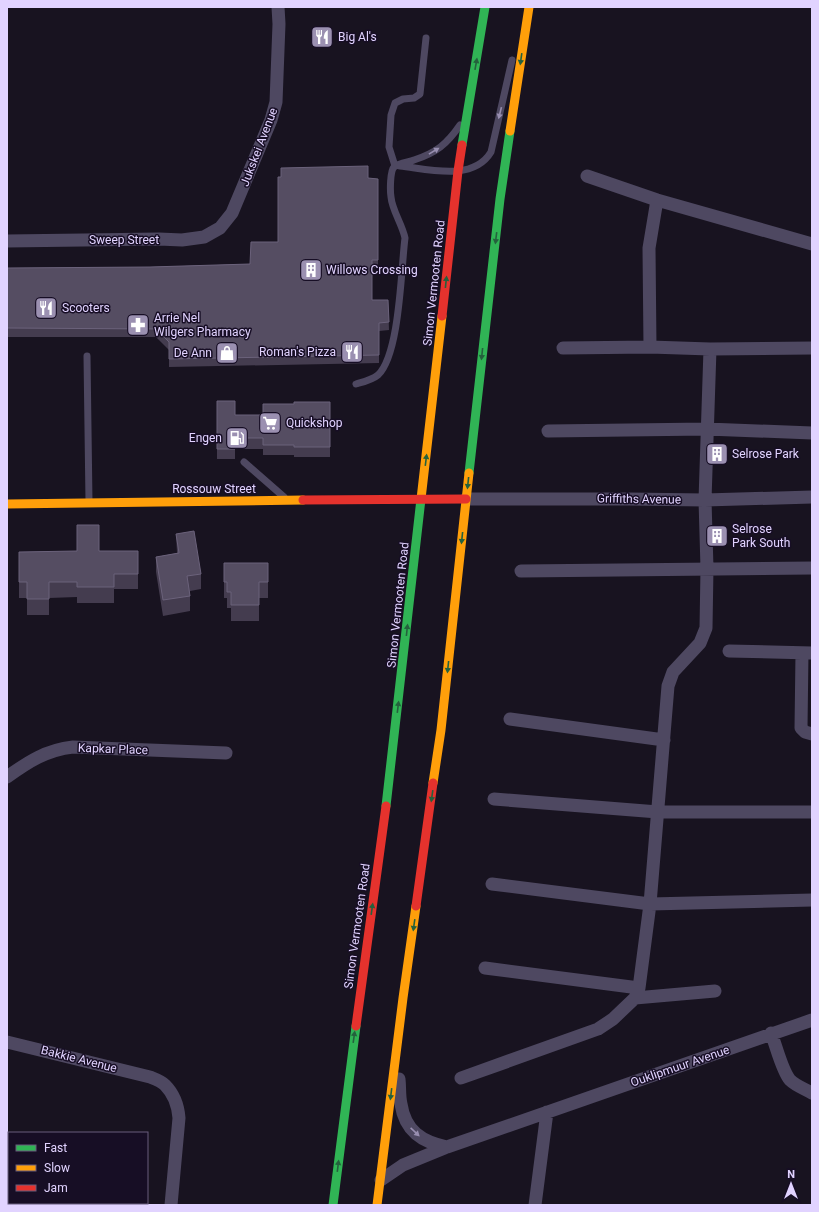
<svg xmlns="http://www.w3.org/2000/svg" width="819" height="1212" font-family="Roboto,sans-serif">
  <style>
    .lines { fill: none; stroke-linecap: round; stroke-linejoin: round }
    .lane { stroke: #4e4861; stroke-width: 7 }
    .street { stroke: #4e4861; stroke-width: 13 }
    .fast { stroke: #30b455; stroke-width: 9 }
    .slow { stroke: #ff9f0a; stroke-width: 9 }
    .jam { stroke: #e5322d; stroke-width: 9 }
    .wall { fill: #443c4f }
    .building { fill: #554d62; stroke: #6b627b }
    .oneway { fill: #24613d }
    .oneway2 { fill: #988eb0 }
    .labels { text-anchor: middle; stroke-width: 3; stroke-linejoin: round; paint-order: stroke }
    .poi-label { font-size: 12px; fill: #e1d3ff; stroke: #170e25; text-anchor: start }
    .street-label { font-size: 12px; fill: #e1d3ff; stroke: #170e25 }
  </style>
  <rect width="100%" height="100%" fill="#181320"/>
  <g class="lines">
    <!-- lane -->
    <path class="lane" d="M395,166L389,147L391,115L395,103L403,99L414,98L420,94L426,38
      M400,166C428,169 473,182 491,152L512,60
      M87,356L89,502
      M356,384C363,382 372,380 378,375C400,354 401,268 405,238C402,224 392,210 391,197C390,191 390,171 394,167C399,163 409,162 414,160C436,153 447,144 460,125
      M244,462L284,497"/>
    <!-- street -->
    <path class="street" d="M587,176L657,200L812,244
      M7,241L159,239L182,240L204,237L220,228L232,213L271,120L276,102L279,24L278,7
      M650,347L649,248L657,200
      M563,348L650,347L710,349L812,348
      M548,431L707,429L812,433
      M466,499H629L705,500L812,497
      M521,571L812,568
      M729,651L812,653
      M802,653L801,728L805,732L812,734
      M510,719L664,740
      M7,777C28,762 46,750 73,747L226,753
      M494,799L658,812H812
      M492,884L650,904L812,900
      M485,968L639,988
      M635,998L715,991
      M771,1033C776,1045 782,1071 790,1080C796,1086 805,1089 812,1093
      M7,1042L150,1077C155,1079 161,1081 165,1085C174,1094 178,1105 179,1118L171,1205
      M461,1078L598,1029L613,1019L635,998L639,988L650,904L668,686L673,672L700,643L706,628L707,568L705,500L710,349
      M399,1079C400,1087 399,1096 401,1104C405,1131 422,1142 447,1147
      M381,1180L403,1165L447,1147L812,1020
      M535,1205L547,1112"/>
    <!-- fast -->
    <path class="fast" d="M462,145L485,7
      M469,473L500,199L510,131
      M386,806L421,499
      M333,1205L356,1026"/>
    <!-- slow -->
    <path class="slow" d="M510,131L529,7
      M421,499L442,316
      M7,504L303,500
      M433,783L441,730L469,473
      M377,1205L403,998L416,906"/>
    <!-- jam -->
    <path class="jam" d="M442,316L458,171L462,145
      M303,500L466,499
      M416,906L433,783
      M356,1026L386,806"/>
  </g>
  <!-- wall -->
  <path class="wall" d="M368,178L378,179V268H372V300H388L389,330L379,331V363L169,367V350L156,337H7V268L150,267L250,264L278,242Z
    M217,401L235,415H263L294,404L330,402V457H294V455H263V449H235V459H217Z
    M176,534L201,574V589L190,591V611L163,616L156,572V557L177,553Z
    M138,551V589H114V603H77V597L49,598V615H27V598H19V552Z
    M224,563H268V598H259V621H231V608H227V598H224Z"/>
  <!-- building -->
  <path class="building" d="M368,166V178L378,179V260H372V300H388L389,322L379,323V355L169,359V342L156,329L7,328V268L150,267L250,264L251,242H278V177H281V168Z
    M217,401H235V415H263V404H294V402H330V447H294V445H263V438H235V449H217Z
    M77,525H99V551H138V574H114V587H77V582H49V599H27V582H19V552L77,551Z
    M194,531L201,574L187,576L190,596L163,600L156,557L179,553L176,534Z
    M224,563H268V582H259V605H231V592H227V582H224Z"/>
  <!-- one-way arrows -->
  <defs><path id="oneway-solid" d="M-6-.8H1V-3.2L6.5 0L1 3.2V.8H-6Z"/></defs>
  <g class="oneway">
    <use href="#oneway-solid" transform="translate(521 59) rotate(98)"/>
    <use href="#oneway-solid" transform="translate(476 64) rotate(-80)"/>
    <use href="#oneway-solid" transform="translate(496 238) rotate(97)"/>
    <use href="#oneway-solid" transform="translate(446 282) rotate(-84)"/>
    <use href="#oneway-solid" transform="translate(482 354) rotate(96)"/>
    <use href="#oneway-solid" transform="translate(426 460) rotate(-83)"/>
    <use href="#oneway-solid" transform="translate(468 483) rotate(96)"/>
    <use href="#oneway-solid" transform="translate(462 538) rotate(96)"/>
    <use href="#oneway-solid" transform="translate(407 630) rotate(-84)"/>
    <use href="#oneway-solid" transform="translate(448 667) rotate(96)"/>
    <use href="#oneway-solid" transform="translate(398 707) rotate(-83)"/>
    <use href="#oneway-solid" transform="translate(432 796) rotate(98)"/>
    <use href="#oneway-solid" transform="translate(372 909) rotate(-82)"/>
    <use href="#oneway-solid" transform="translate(414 925) rotate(98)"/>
    <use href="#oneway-solid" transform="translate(354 1037) rotate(-82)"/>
    <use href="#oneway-solid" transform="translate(391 1094) rotate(97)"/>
    <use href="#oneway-solid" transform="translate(338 1166) rotate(-83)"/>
  </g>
  <g class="oneway2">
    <use href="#oneway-solid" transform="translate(500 113) rotate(104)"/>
    <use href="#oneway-solid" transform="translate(434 151) rotate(-31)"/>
    <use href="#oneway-solid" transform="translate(415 1132) rotate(43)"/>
  </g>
  <!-- icons -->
  <defs>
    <g id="restaurant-square" transform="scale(1.15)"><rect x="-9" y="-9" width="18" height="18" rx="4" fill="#9b90b1" stroke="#170e25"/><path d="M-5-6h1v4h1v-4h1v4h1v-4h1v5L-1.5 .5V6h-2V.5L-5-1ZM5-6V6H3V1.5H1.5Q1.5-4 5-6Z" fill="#fff"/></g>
    <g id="building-square" transform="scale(1.15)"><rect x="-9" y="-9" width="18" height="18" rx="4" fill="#9b90b1" stroke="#170e25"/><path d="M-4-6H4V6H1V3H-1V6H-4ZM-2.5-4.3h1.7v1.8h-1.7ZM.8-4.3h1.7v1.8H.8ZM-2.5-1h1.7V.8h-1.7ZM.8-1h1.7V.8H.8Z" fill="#fff"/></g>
    <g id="pharmacy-square" transform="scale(1.15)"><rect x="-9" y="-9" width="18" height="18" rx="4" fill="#9b90b1" stroke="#170e25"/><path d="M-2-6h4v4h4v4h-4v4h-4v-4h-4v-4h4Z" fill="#fff"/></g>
    <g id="shop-square" transform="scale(1.15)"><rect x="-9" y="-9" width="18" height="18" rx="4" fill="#9b90b1" stroke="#170e25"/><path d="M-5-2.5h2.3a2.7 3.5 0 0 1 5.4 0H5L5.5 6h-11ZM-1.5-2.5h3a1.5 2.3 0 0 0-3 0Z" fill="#fff"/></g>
    <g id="supermarket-square" transform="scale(1.15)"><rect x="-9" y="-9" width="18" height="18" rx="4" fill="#9b90b1" stroke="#170e25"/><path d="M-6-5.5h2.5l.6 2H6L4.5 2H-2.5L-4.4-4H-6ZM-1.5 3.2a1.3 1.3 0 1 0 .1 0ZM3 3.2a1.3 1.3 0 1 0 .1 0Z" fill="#fff"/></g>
    <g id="fuel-square" transform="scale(1.15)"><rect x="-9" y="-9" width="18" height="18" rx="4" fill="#9b90b1" stroke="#170e25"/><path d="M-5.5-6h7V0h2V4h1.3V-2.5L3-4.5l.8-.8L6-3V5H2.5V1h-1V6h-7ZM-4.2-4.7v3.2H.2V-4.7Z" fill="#fff"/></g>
  </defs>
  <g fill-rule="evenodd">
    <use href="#restaurant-square" x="322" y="37"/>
    <use href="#building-square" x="311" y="270"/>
    <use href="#restaurant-square" x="46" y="308"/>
    <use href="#pharmacy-square" x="138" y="325"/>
    <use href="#restaurant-square" x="352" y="352"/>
    <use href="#shop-square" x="227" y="353"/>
    <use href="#supermarket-square" x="270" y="423"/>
    <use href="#fuel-square" x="237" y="438"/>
    <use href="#building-square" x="717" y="454"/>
    <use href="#building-square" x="717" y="536"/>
  </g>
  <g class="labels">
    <!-- poi labels -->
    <g class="poi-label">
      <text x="338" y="41">Big Al's</text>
      <text x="326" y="274">Willows Crossing</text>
      <text x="62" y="312">Scooters</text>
      <text x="154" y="322">Arrie Nel<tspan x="154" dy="14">Wilgers Pharmacy</tspan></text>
      <text x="336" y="356" text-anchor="end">Roman's Pizza</text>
      <text x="212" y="357" text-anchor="end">De Ann</text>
      <text x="286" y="427">Quickshop</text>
      <text x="222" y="442" text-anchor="end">Engen</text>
      <text x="732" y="458">Selrose Park</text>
      <text x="732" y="533">Selrose<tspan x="732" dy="14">Park South</tspan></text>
    </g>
    <!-- street labels -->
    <g class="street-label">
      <text transform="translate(259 147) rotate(-69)" y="4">Jukskei Avenue</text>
      <text x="124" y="244">Sweep Street</text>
      <text transform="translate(434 283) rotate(-84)" y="4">Simon Vermooten Road</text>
      <text x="214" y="493">Rossouw Street</text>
      <text transform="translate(639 499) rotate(1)" y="4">Griffiths Avenue</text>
      <text transform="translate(398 605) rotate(-84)" y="4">Simon Vermooten Road</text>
      <text transform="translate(113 749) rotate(2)" y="4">Kapkar Place</text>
      <text transform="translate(357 926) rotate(-82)" y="4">Simon Vermooten Road</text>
      <text transform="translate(79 1059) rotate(14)" y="4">Bakkie Avenue</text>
      <text transform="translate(680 1066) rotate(-19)" y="4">Ouklipmuur Avenue</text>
    </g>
  </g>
  <!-- border -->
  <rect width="819" height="1212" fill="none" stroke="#e1d3ff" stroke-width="16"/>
  <!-- legend -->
  <rect x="8" y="1132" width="140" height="72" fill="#170e25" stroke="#685d7c"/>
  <rect x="16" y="1145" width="20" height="6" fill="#30b455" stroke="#685d7c"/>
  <text x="44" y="1152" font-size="12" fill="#e1d3ff">Fast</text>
  <rect x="16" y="1165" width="20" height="6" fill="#ff9f0a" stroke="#685d7c"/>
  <text x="44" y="1172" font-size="12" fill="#e1d3ff">Slow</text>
  <rect x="16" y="1185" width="20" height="6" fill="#e5322d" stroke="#685d7c"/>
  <text x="44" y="1192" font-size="12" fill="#e1d3ff">Jam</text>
  <!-- north arrow -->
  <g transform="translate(791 1184)" stroke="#170e25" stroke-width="3" paint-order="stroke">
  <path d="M0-3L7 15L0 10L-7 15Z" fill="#e1d3ff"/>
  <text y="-6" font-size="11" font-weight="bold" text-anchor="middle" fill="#e1d3ff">N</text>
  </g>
</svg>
